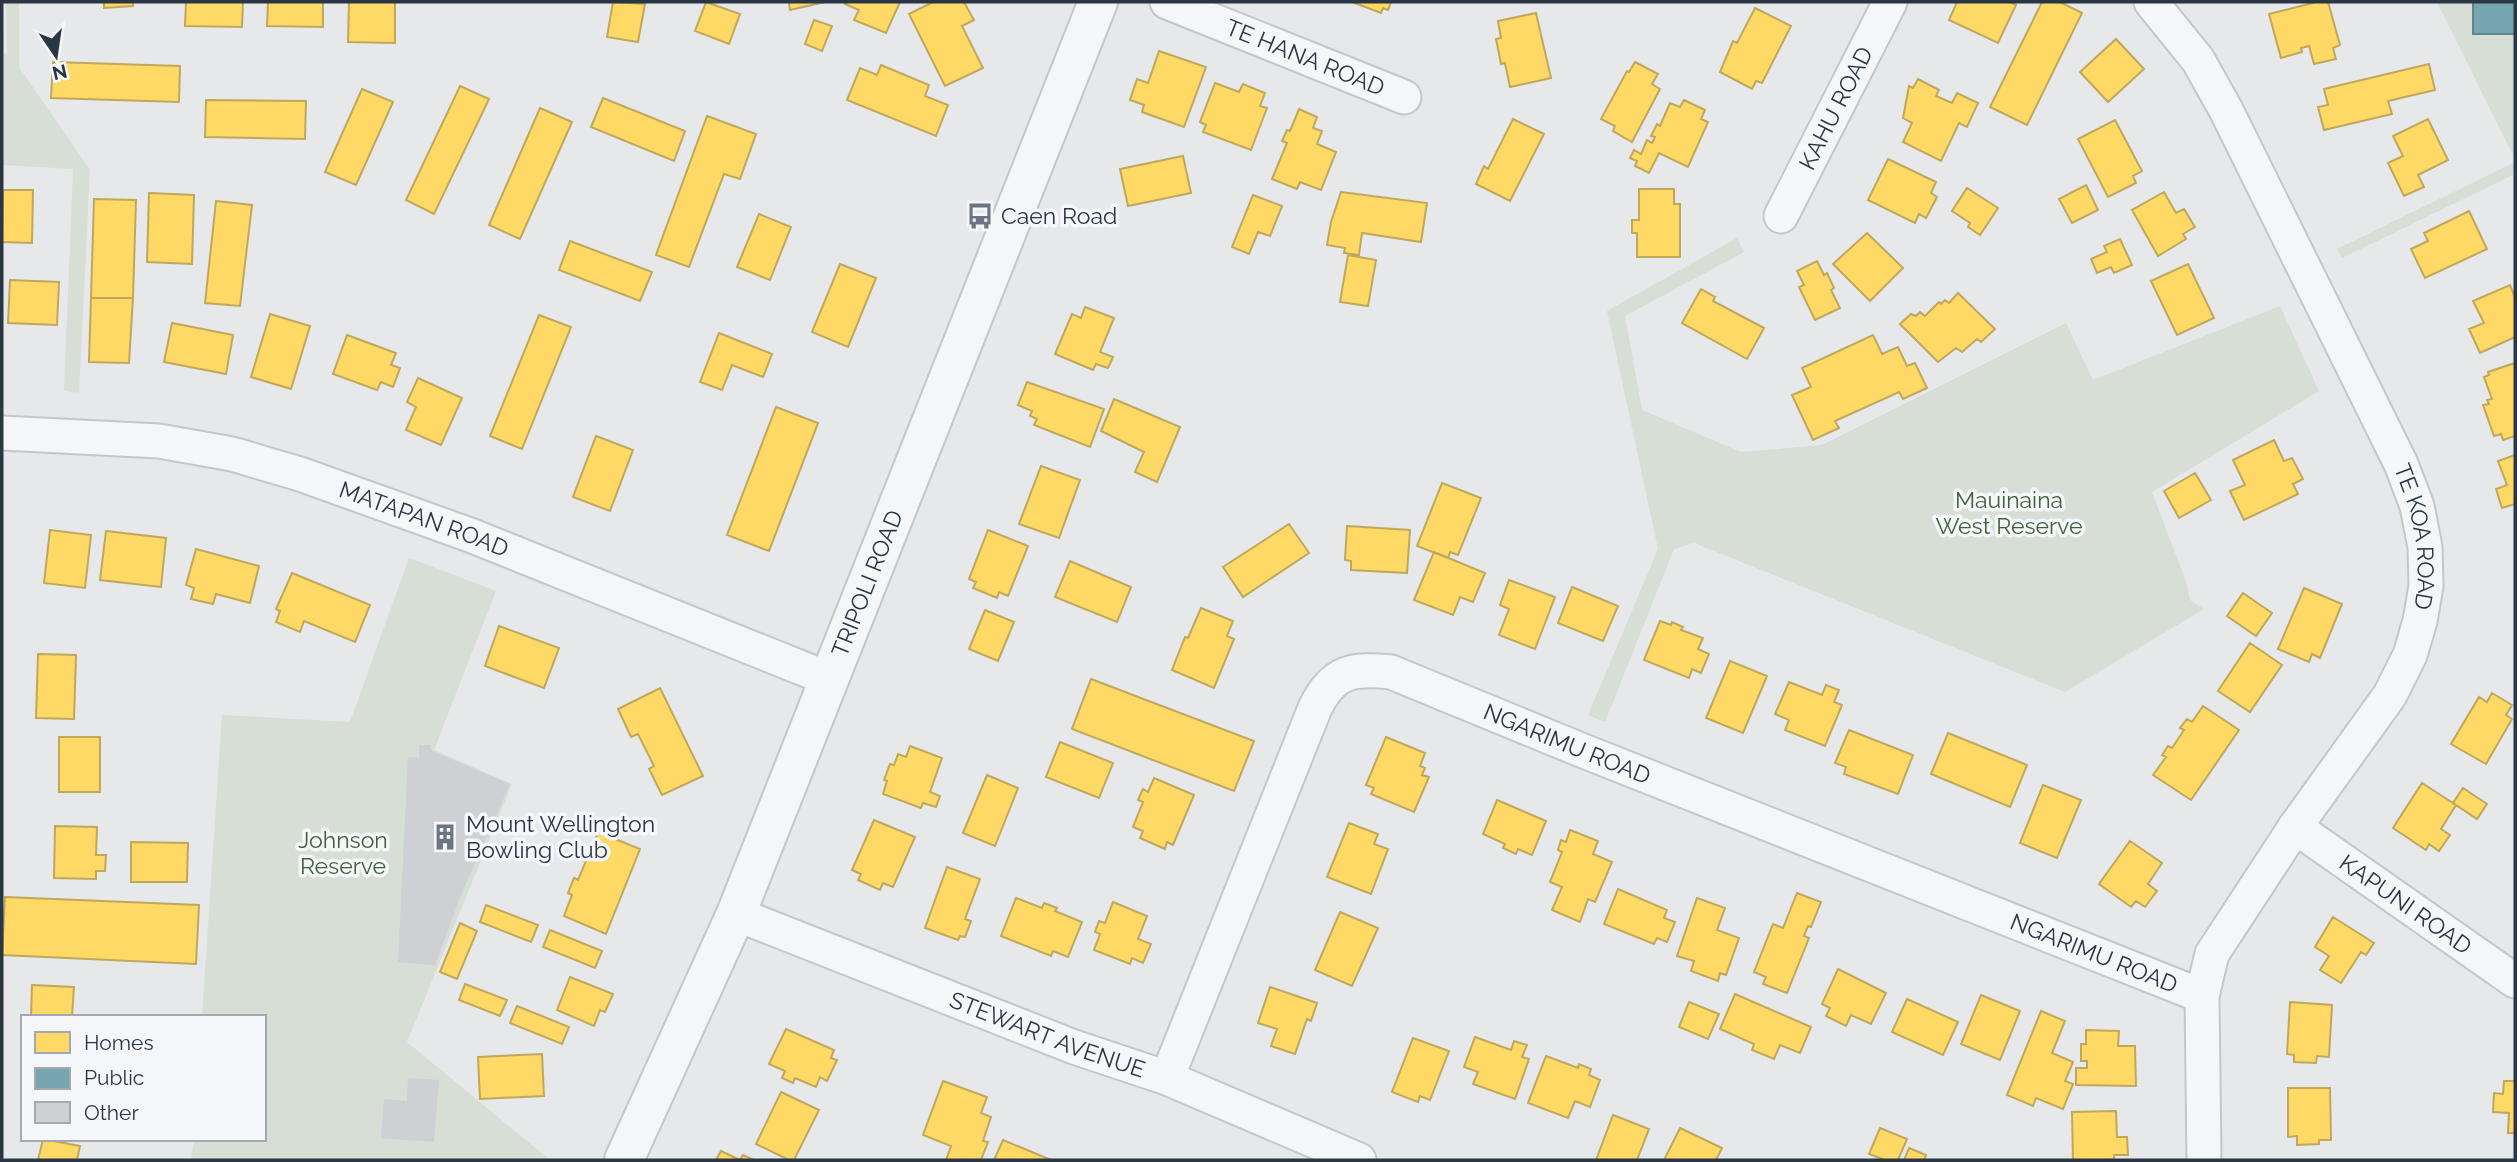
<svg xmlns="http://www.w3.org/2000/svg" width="2517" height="1162" font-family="Raleway,sans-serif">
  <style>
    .green { fill: #d7ded6 }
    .homes { fill: #ffd966; stroke: #bfa85c; stroke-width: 2 }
    .public { fill: #76a5af; stroke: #60848f; stroke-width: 2 }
    .building { fill: #ced0d3 }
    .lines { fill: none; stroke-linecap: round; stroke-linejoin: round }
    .minor-casing { stroke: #c4c6c8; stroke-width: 37 }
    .tertiary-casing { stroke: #c4c6c8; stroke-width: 42 }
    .minor { stroke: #f5f6f7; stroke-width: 33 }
    .tertiary { stroke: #f5f6f7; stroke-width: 38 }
    .labels { text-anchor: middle; stroke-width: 7; stroke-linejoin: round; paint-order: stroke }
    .street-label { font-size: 23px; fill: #2b3645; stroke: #f4f6f9 }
    .poi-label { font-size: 23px; fill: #2b3645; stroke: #f4f6f9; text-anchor: start }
    .park-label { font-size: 23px; fill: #426138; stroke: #f4f6f9 }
  </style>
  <rect width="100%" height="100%" fill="#e6e8ea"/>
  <!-- green -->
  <path class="green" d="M6,2H19V67L90,170L79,393L64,391L73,169L2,165V54L7,53Z
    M2437,2H2515V159Z
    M2515,162V174L2342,258L2337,249Z
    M1737,238L1744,252L1625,316L1642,410L1741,452L1822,445L2066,323L2093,380L2280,306L2319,391L2152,492L2187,584L2190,600L2204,609L2065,692L1694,543L1674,549L1605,722L1588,715L1658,549L1607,311Z
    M409,558L496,591L434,750L512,784L407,1042L550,1160H191L194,1139H264V1017H202L222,715L350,722Z"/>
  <!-- homes -->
  <path class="homes" d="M104,2H133V6L104,8Z
    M186,2H243L242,27L185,26Z
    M268,2H323V27L267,26Z
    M349,2H395V43L348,42Z
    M613,2L645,4L638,42L607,37Z
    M706,2L740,14L729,44L695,31Z
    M789,2H825L790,10Z
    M846,2H900L886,33L854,20L859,10L845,4Z
    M933,2H964L974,20L962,26L983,68L945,86L909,14Z
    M1352,2H1391L1388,10L1383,8L1381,13Z
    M1957,2H2010L2016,5L1998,43L1949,20Z
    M2042,2H2060L2082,13L2027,125L1990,107Z
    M2317,2H2328L2340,45L2333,48L2336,59L2314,64L2309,46L2301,48L2302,52L2281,58L2269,14Z
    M1755,8L1791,26L1762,83L1756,81L1752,89L1720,72L1733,41L1737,43Z
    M1536,13L1551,78L1510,87L1505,63L1501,64L1496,39L1501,38L1498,21Z
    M814,20L832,26L822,51L805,44Z
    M2116,39L2144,69L2108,102L2080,72Z
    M1159,51L1206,67L1184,127L1142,112L1144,105L1130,100L1137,79L1148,83Z
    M53,62L180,66L179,102L51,98Z
    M1635,62L1658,74L1652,84L1660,89L1632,142L1613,131L1615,126L1601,119L1627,71L1629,72Z
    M2429,64L2435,90L2388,101L2392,114L2324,130L2318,107L2328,105L2324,89Z
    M881,65L929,85L925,96L948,105L936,136L847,100L860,68L877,75Z
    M1918,79L1939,90L1936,96L1952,103L1957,93L1978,103L1967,127L1959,123L1941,161L1903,142L1912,123L1903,118L1909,86L1913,88Z
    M1215,83L1239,92L1243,84L1265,93L1260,106L1267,108L1251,150L1203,132L1206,125L1200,122Z
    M460,86L489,99L434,214L406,200Z
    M362,89L393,102L356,185L325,172Z
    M603,98L685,131L674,161L591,127Z
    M206,100L306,101L305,139L205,137Z
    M1684,100L1705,110L1701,119L1708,122L1688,167L1659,153L1649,173L1635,166L1637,161L1630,158L1634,150L1641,154L1647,140L1652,143L1655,137L1651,136L1657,124L1660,126L1670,103L1680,107Z
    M540,108L572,122L520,239L489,225Z
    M1299,109L1317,117L1313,128L1322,131L1317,144L1336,152L1321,190L1300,182L1297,189L1272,179L1287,143L1282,141L1287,130L1290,131Z
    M707,116L756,134L740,179L724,174L689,267L656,255Z
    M1513,119L1544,134L1510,201L1476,184L1484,166L1488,169Z
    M2428,119L2448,160L2418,175L2424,187L2404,196L2388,163L2403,156L2393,136Z
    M2115,120L2142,171L2133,176L2136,183L2108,197L2078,139Z
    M1183,156L1191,193L1128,206L1120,169Z
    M1888,159L1936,182L1931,193L1937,197L1926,218L1919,214L1915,223L1868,200Z
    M2086,185L2098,210L2072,223L2059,199Z
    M1967,188L1998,208L1980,235L1968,227L1970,223L1952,211Z
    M1639,189H1674V204H1680V257H1637V233H1632V220H1639Z
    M3,190H33L32,243L2,242Z
    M1341,192L1427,203L1421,242L1362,233L1359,255L1344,253L1345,248L1327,245L1331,222Z
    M2164,192L2176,213L2184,209L2195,227L2183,234L2186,239L2158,256L2132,210Z
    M149,193L194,195L192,264L147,262Z
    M1253,195L1282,206L1270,236L1258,232L1249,254L1232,247Z
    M94,199L136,200L133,298H91Z
    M216,201L252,205L240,306L205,303Z
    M2469,211L2487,249L2425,278L2411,249L2428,241L2424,233Z
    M759,214L791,227L770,280L737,267Z
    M1867,233L1903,268L1870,301L1833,264Z
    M2120,239L2132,265L2114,273L2111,267L2097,273L2091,259L2107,252L2104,246Z
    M570,241L652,272L640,301L559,270Z
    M1348,255L1376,260L1368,306L1340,302Z
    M1817,261L1824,275L1827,273L1834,288L1831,290L1840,308L1815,320L1799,287L1804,285L1797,271Z
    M840,264L876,278L848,347L812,332Z
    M2188,264L2214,318L2177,335L2151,281Z
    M10,280L59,282L57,325L8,323Z
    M2510,285L2515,298V337L2480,353L2469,329L2484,323L2473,301Z
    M1701,289L1715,297L1713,301L1764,328L1747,359L1682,323Z
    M1958,293L1995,329L1981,342L1977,339L1962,352L1956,348L1938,362L1900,324L1911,314L1916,316L1920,312L1925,316L1939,302L1941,304L1945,300L1949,303Z
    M91,298H133L129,363L89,362Z
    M1085,307L1114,318L1100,352L1113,357L1108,368L1096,364L1093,370L1055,354L1072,314L1081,318Z
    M270,314L310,326L291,389L251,377Z
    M539,315L571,327L522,449L490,436Z
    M172,323L233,335L226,374L164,362Z
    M719,333L772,354L763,377L732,365L722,390L700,382Z
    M347,335L396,353L391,365L400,368L393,387L381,382L377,390L333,374Z
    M1873,335L1882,354L1898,347L1907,366L1915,363L1927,388L1903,399L1899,392L1835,421L1839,428L1813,440L1792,395L1811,387L1802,368Z
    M2515,363V436L2503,440L2501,434L2494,436L2483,405L2489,404L2487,400L2492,399L2484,377L2489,375L2488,372Z
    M418,378L462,398L441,445L406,430L416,407L407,402Z
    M1027,382L1104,409L1090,447L1034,425L1037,419L1030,416L1032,411L1018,405Z
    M1114,399L1180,427L1157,482L1135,472L1144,452L1101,431Z
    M776,407L818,423L769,551L727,535Z
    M596,436L633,450L610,511L573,497Z
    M2274,440L2284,461L2292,458L2303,479L2293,484L2298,494L2244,520L2230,491L2245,485L2233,460Z
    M2515,455V504L2502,508L2496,489L2507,485L2498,461Z
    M1041,466L1080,480L1059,538L1019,524Z
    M2195,473L2211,500L2179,518L2164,491Z
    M1442,483L1481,498L1458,555L1450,552L1448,558L1417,546Z
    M1289,524L1309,553L1243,597L1223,567Z
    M1347,526L1410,530L1407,573L1351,570V561L1345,560Z
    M50,530L91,535L85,588L44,583Z
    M988,530L1028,546L1008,596L999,592L997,598L973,588L976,582L969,579Z
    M106,531L166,538L161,587L100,580Z
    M196,549L259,566L250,603L216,594L213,604L191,599L194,588L186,585Z
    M1434,552L1485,573L1473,602L1460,597L1453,615L1414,600Z
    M1070,561L1131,587L1117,622L1055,597Z
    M292,573L370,605L355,642L304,621L300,632L276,622L280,611L276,609Z
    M1509,580L1555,597L1535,649L1499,635L1509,609L1500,605Z
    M1572,587L1618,606L1603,641L1558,623Z
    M2304,588L2342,604L2320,658L2312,654L2309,662L2278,649Z
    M2243,593L2272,613L2256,636L2227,616Z
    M1201,608L1233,621L1227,636L1234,639L1214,688L1172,670L1185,637L1188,638Z
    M985,610L1014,622L998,661L969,649Z
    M1660,621L1671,625L1672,622L1683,627L1681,630L1703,638L1698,649L1709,654L1701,673L1692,669L1689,678L1644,660Z
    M499,626L559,648L544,688L485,666Z
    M2250,643L2282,665L2250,712L2218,691Z
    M38,654L76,655L74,719L36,718Z
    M1730,661L1767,676L1743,733L1706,718Z
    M1091,679L1254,741L1234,791L1072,729Z
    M1789,682L1822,695L1826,685L1839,690L1834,702L1842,705L1825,746L1785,730L1789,720L1775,714Z
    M660,688L703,776L662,795L649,769L654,766L638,734L631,737L618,709Z
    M2492,693L2512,705L2506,715L2512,719L2486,764L2451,744L2479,697L2487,702Z
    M2203,706L2239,730L2191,800L2153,775L2166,757L2162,755L2168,746L2172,748L2184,730L2180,728L2187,719L2192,722Z
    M1849,730L1913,755L1898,794L1844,774L1846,767L1835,763Z
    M1948,733L2027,765L2010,807L1931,774Z
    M59,737H100V792H59Z
    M1386,737L1425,753L1420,766L1425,768L1422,775L1429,777L1414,812L1371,794L1374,788L1366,785Z
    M1060,742L1113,763L1099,798L1046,777Z
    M910,746L942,758L930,792L940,796L936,807L923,803L921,808L883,794L887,781L884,780L890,764L894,765L898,754L906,757Z
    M987,775L1018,788L995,846L963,833Z
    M1154,778L1194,795L1173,845L1167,842L1165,849L1140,838L1143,831L1133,827L1143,802L1138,800L1143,789L1148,792Z
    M2422,783L2456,805L2441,829L2450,835L2439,851L2429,844L2426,850L2393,828Z
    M2043,785L2081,800L2057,858L2020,843Z
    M2463,788L2487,804L2477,819L2453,803Z
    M1497,800L1546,821L1532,855L1518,849L1516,854L1503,848L1505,844L1483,834Z
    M874,820L915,837L893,887L883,883L880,890L858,880L861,874L852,870Z
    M1349,823L1378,834L1374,844L1388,849L1371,894L1327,877Z
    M55,826L97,827L96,855H106L105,871H96V879L54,878Z
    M1570,830L1598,841L1593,854L1612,862L1595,902L1588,899L1580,922L1552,910L1562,887L1550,882L1562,852L1558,850L1561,840L1566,842Z
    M598,832L640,849L606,934L564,916L572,895L568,893L574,878L578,880L586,861L582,860L586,850L590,852Z
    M2130,841L2162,863L2148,884L2157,891L2145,907L2136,901L2131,907L2099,884Z
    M131,842L188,843L187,882H131Z
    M947,867L980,879L965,919L971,921L965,937L960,936L958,940L925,928Z
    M1618,889L1667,910L1664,918L1675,922L1667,942L1657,938L1654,944L1604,924Z
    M1797,893L1821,902L1811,927L1808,926L1804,936L1809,938L1787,993L1763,984L1766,977L1754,972L1773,924L1783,928Z
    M5,897L199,905L196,964L2,955Z
    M1016,898L1042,908L1044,903L1057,908L1055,911L1082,922L1068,957L1053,951L1051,956L1001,936Z
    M1697,898L1725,908L1717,930L1739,938L1726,975L1720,973L1718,981L1691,971L1694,961L1677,956Z
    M1113,902L1147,916L1138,939L1151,944L1143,963L1132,958L1130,964L1094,950L1100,934L1095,932L1099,921L1105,923Z
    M486,905L538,925L531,942L480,922Z
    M1340,912L1378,928L1352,986L1315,970Z
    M2333,917L2374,943L2366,955L2361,952L2341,983L2320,970L2329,956L2315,947Z
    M460,923L477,931L457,979L440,972Z
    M550,930L602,951L595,968L543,947Z
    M1838,969L1886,993L1871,1024L1851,1015L1846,1026L1826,1016L1830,1008L1822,1004Z
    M570,977L613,994L605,1012L600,1010L594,1026L557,1010Z
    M465,984L507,1000L500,1016L459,1000Z
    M32,985L74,987L72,1017H31Z
    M1270,987L1317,1003L1311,1021L1307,1019L1295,1054L1271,1046L1277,1029L1258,1023Z
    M1735,994L1811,1027L1800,1053L1780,1045L1774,1059L1752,1050L1754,1044L1720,1029Z
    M1981,995L2020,1011L2000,1060L1961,1044Z
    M1907,999L1958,1022L1943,1055L1892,1032Z
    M1689,1002L1719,1014L1708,1039L1679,1027Z
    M2290,1002L2332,1005L2329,1057L2317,1056L2316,1063L2294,1062V1055L2287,1054Z
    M517,1006L569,1027L562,1044L510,1023Z
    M2041,1011L2065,1021L2052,1053L2073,1062L2065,1081L2073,1084L2063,1109L2036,1098L2033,1106L2007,1095Z
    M786,1029L834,1050L831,1058L837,1060L827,1081L820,1077L816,1087L795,1078L793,1083L782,1078L785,1071L769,1064Z
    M2086,1030L2119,1031L2118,1046H2135L2136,1086L2076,1085V1068H2087V1061H2081V1044H2086Z
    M1475,1037L1511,1050L1514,1041L1527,1045L1522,1057L1529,1059L1515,1099L1473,1084L1478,1072L1464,1067Z
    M1413,1038L1449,1051L1430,1100L1420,1096L1418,1102L1392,1092Z
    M542,1054L544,1096L480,1099L478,1057Z
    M1546,1056L1578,1068L1579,1064L1591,1069L1589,1075L1600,1080L1590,1107L1575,1101L1568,1118L1528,1103Z
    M943,1081L987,1097L981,1113L991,1117L983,1141L988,1142L981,1160H946L951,1146L923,1135Z
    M2504,1081H2515V1133H2508L2509,1113L2493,1112L2494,1093L2503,1094Z
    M2288,1088H2330L2331,1140H2319V1144L2297,1145V1136L2288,1137Z
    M781,1092L819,1110L794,1160H789L756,1144Z
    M2116,1111L2117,1137H2127L2128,1155H2114V1160H2073L2072,1112Z
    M1613,1115L1649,1129L1637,1160H1596Z
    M1680,1128L1722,1148L1716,1160H1664Z
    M1880,1128L1907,1139L1898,1160H1885L1869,1154Z
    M43,1139L80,1146L77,1160H38Z
    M1003,1140L1051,1160H994Z
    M1909,1148L1926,1155L1924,1160H1904Z
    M721,1151L740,1160L743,1155L752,1159L751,1160H716Z"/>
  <!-- public -->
  <path class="public" d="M2473,2H2515V34H2473Z"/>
  <!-- building -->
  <path class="building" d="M419,745H430L432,751L510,784L463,890L435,965L398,962L408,757L419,758Z
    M408,1078L439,1080L434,1142L381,1138L384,1099L407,1101Z"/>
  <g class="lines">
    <!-- minor casing -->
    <g class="minor-casing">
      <g id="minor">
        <path id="s1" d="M1167,2L1404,97"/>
        <path id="s2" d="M2151,2L2198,60L2226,110L2401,464L2417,506L2425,547L2426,586L2420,621L2410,655L2390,695L2295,827L2212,954L2202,996L2204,1160"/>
        <path id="s3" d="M1781,216L1890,2"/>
        <path id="s4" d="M2,433L159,441L232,454L300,474L470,535L829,679"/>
        <path id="s5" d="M2295,827L2515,981"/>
        <path id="s6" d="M736,914L1074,1047L1167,1078L1359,1160"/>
        <path id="s7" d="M1167,1078L1315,708C1333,671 1352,668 1391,672L1581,750L2202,996"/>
      </g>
    </g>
    <!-- tertiary casing -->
    <g class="tertiary-casing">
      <g id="tertiary">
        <path id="s8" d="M624,1160L736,914L1098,2"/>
      </g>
    </g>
    <!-- minor -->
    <use href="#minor" class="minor"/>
    <!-- tertiary -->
    <use href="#tertiary" class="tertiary"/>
  </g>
  <!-- icons -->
  <defs>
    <g id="bus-bare" transform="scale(2.1)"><path d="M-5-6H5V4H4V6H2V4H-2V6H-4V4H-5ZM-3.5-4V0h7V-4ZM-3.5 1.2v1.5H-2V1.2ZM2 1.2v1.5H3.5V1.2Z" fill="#6c747f" stroke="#f4f6f9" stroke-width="2.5" paint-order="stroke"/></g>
    <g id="building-bare" transform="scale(2.1)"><path d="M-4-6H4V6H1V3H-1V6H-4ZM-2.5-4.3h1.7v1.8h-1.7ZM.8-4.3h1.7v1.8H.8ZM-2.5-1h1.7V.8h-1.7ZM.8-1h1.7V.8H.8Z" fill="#6c747f" stroke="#f4f6f9" stroke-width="2.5" paint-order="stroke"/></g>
  </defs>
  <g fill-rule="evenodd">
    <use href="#bus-bare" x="980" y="216"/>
    <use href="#building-bare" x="445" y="837"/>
  </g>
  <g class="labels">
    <!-- street labels -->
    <g class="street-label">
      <text dy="8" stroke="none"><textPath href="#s1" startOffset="149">TE HANA ROAD</textPath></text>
      <text dy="8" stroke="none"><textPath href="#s3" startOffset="121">KAHU ROAD</textPath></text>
      <text dy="8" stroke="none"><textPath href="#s4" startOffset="434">MATAPAN ROAD</textPath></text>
      <text dy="8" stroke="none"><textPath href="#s2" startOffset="602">TE KOA ROAD</textPath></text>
      <text dy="8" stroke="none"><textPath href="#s8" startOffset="626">TRIPOLI ROAD</textPath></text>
      <text dy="8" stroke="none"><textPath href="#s7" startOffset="681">NGARIMU ROAD</textPath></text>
      <text dy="8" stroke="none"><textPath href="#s5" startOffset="135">KAPUNI ROAD</textPath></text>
      <text dy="8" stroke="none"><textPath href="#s7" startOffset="1248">NGARIMU ROAD</textPath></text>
      <text dy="8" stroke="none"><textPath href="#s6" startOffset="334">STEWART AVENUE</textPath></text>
    </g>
    <!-- poi labels -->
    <g class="poi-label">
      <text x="1001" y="224">Caen Road</text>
      <text x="466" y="832">Mount Wellington<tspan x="466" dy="26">Bowling Club</tspan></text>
    </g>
    <!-- park labels -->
    <g class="park-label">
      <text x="2009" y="508">Mauinaina<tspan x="2009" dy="26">West Reserve</tspan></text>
      <text x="343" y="848">Johnson<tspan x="343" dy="26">Reserve</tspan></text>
    </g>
  </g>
  <!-- border -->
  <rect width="2517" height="1162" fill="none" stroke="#2b3645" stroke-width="7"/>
  <!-- legend -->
  <rect x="21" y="1015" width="245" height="126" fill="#f4f6f9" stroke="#a4a9b1" stroke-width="2"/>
  <rect x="35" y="1032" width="35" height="21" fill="#ffd966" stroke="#a4a9b1" stroke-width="2"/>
  <text x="84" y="1050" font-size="21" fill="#2b3645">Homes</text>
  <rect x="35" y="1068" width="35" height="21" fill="#76a5af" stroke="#a4a9b1" stroke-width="2"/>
  <text x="84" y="1085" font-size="21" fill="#2b3645">Public</text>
  <rect x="35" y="1102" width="35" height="21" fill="#ced0d3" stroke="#a4a9b1" stroke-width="2"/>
  <text x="84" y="1120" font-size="21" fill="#2b3645">Other</text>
  <!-- north arrow -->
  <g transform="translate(56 56) rotate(167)" stroke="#f4f6f9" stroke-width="5" paint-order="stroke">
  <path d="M0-5L12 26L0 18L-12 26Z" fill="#2b3645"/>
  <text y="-10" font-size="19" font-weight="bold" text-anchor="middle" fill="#2b3645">N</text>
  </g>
</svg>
